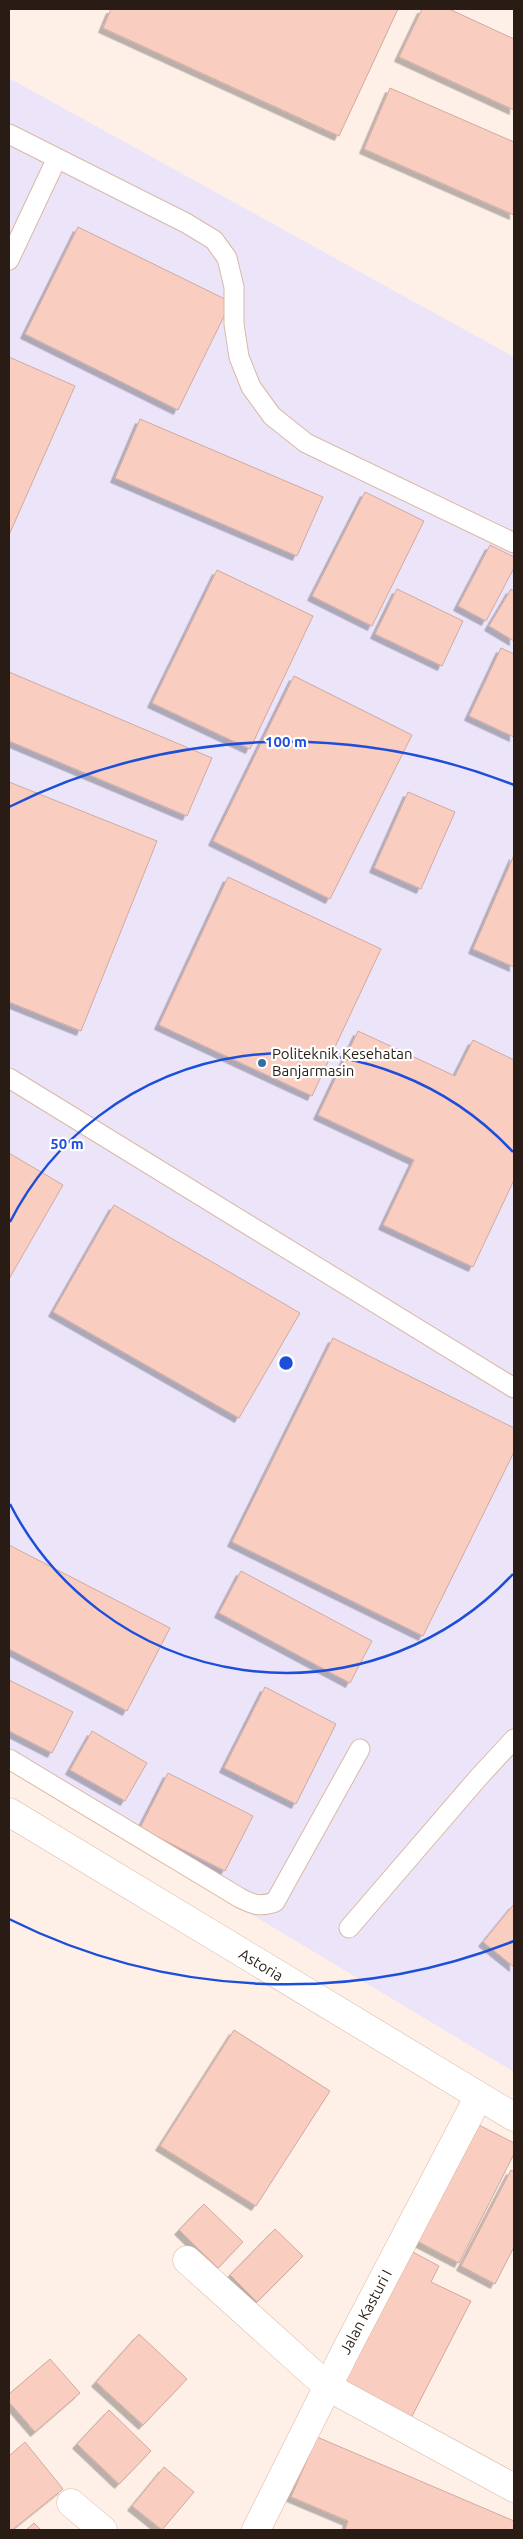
<svg xmlns="http://www.w3.org/2000/svg" width="523" height="2539" font-family="Ubuntu,sans-serif">
  <style>
    .education { fill: #ece5fa }
    .building { fill: #facdc1; stroke: #d1a99f; filter: url(#shadow) }
    .lines { fill: none; stroke-linecap: round; stroke-linejoin: round }
    .lane-casing { stroke: #dab8a3; stroke-width: 21 }
    .street-casing { stroke: #dab8a3; stroke-width: 29 }
    .lane { stroke: #fff; stroke-width: 19 }
    .street { stroke: #fff; stroke-width: 28 }
    .ring { fill: none; stroke: #1d4ed8; stroke-width: 2.5 }
    .poi-dot { fill: #3070a6; stroke: #fff; stroke-width: 2 }
    .labels { text-anchor: middle; stroke-width: 4.5; stroke-linejoin: round; paint-order: stroke }
    .poi-label { font-size: 15px; fill: #281c14; stroke: #fff; text-anchor: start }
    .street-label { font-size: 15px; fill: #281c14; stroke: #fff }
    .centre { fill: #1d4ed8; stroke: #fff; stroke-width: 2.5 }
    .ring-label { font-size: 15px; text-anchor: middle; font-weight: bold; fill: #1d4ed8; stroke: #fff; stroke-width: 4.5; stroke-linejoin: round; paint-order: stroke }
  </style>
  <defs>
    <filter id="shadow"><feDropShadow dx="-4.5" dy="4.5" stdDeviation="0" flood-color="#0004"/></filter>
  </defs>
  <rect width="100%" height="100%" fill="#fef0e7"/>
  <!-- education -->
  <path class="education" d="M9,78L514,357V2072L9,1769Z"/>
  <!-- building -->
  <path class="building" d="M111,9H398L339,136L103,28Z
    M422,9H449L514,39V110L399,57Z
    M390,88L514,142V215L364,149Z
    M78,227L231,302L178,410L25,334Z
    M9,357L75,386L9,535Z
    M140,419L323,497L297,556L115,478Z
    M365,492L424,521L372,626L312,596Z
    M490,545L514,557V568L486,621L458,606Z
    M217,570L313,616L250,749L152,703Z
    M397,589L463,621L442,666L375,634Z
    M511,589L514,591V641L489,626Z
    M501,648L514,654V737L469,716Z
    M9,672L212,758L187,816L9,741Z
    M294,676L412,735L330,899L213,841Z
    M9,782L157,841L81,1031L9,1002Z
    M408,792L455,812L421,889L374,868Z
    M514,855V967L473,949Z
    M228,877L381,949L312,1096L159,1025Z
    M358,1031L455,1076L473,1040L514,1060V1180L473,1267L383,1225L414,1160L318,1115Z
    M9,1153L63,1185L9,1279Z
    M114,1205L300,1313L239,1418L53,1312Z
    M333,1338L514,1428V1452L423,1636L232,1542Z
    M9,1545L170,1628L127,1711L9,1649Z
    M241,1571L372,1641L350,1683L219,1613Z
    M9,1680L73,1712L52,1753L9,1731Z
    M265,1687L336,1724L296,1804L224,1768Z
    M92,1731L147,1763L125,1801L70,1770Z
    M168,1773L253,1816L225,1871L140,1828Z
    M514,1904V1967L483,1942Z
    M234,2030L330,2091L256,2206L160,2146Z
    M473,2122L514,2143V2154L459,2263L413,2239Z
    M511,2170L514,2172V2247L495,2284L461,2266Z
    M204,2204L243,2242L218,2268L179,2230Z
    M275,2229L303,2256L257,2302L230,2275Z
    M409,2250L439,2266L431,2282L471,2301L409,2422L339,2386Z
    M139,2334L187,2379L143,2425L96,2382Z
    M50,2359L80,2393L35,2432L9,2402V2394Z
    M109,2410L151,2451L119,2484L77,2444Z
    M317,2437L514,2521V2530H345L348,2521L291,2497Z
    M25,2442L63,2489L12,2530H9V2456Z
    M164,2467L194,2492L162,2530L132,2506Z
    M34,2523L41,2530H26Z"/>
  <g class="lines">
    <!-- lane casing -->
    <g class="lane-casing">
      <path id="lane" d="M9,134L186,223L214,240L227,258L234,287V324L239,357L251,387L272,416L306,443L514,543
        M9,260L57,158
        M9,1078L514,1388
        M9,1759L240,1898C253,1905 261,1907 275,1902L360,1749
        M349,1928L478,1778L514,1739"/>
    </g>
    <!-- street casing -->
    <g class="street-casing">
      <path id="street" d="M9,1812L514,2117
        M187,2260L328,2387L514,2488
        M71,2503L103,2530
        M256,2530L347,2348L479,2096"/>
    </g>
    <!-- lane -->
    <use href="#lane" class="lane"/>
    <!-- street -->
    <use href="#street" class="street"/>
  </g>
  <!-- distance rings -->
  <g class="ring">
    <path d="M513 1574A310 310 0 0 1 10 1504M10 1222A310 310 0 0 1 513 1152"/>
    <path d="M514 1941A621 621 0 0 1 9 1919M9 807A621 621 0 0 1 514 785"/>
  </g>
  <!-- markers -->
  <circle class="poi-dot" cx="262" cy="1063" r="5"/>
  <g class="labels">
    <!-- poi labels -->
    <g class="poi-label">
      <text x="272" y="1059">Politeknik Kesehatan<tspan x="272" dy="17">Banjarmasin</tspan></text>
    </g>
    <!-- street labels -->
    <g class="street-label">
      <text transform="translate(261 1965) rotate(31)" y="5">Astoria</text>
      <text transform="translate(366 2312) rotate(-62)" y="5">Jalan Kasturi I</text>
    </g>
  </g>
  <circle cx="286" cy="1363" r="8" class="centre"/>
  <g class="ring-label">
    <text x="286" y="747">100 m</text>
    <text x="67" y="1149">50 m</text>
  </g>
  <!-- border -->
  <rect width="523" height="2539" fill="none" stroke="#281c14" stroke-width="20"/>
</svg>
